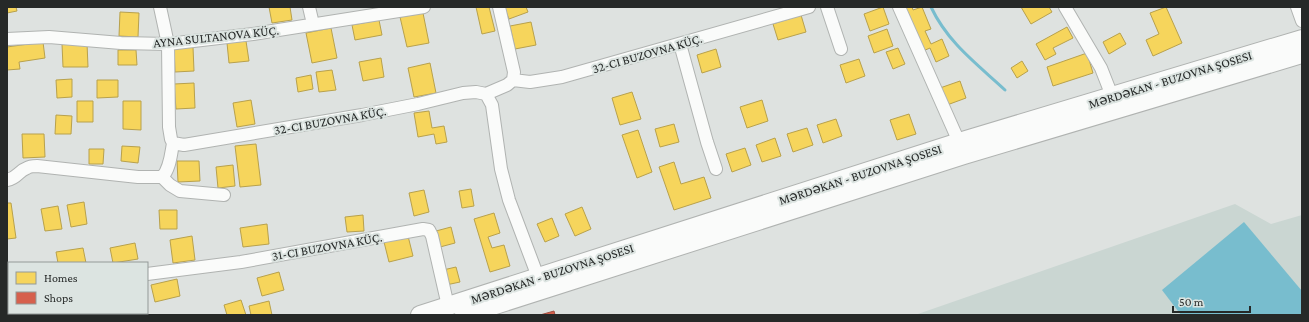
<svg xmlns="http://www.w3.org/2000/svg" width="1309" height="322" font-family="'Crimson Pro',serif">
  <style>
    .built { fill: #cad6d2 }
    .water { fill: #78bdce }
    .homes { fill: #f6d55c; stroke: #b8a14c }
    .shops { fill: #d6604d; stroke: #a15042 }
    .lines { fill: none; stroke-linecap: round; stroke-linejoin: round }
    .stream { stroke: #78bdce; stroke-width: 3 }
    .minor-casing { stroke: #b0b3b1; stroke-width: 14 }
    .primary-casing { stroke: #b0b3b1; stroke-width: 20 }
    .minor { stroke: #fafbfa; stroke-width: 12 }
    .primary { stroke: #fafbfa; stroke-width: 18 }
    .labels { text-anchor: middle; stroke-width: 4; stroke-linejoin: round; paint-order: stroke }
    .street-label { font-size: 13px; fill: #262928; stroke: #dce4e1 }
  </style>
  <rect width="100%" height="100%" fill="#dee2e0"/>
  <!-- built -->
  <path class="built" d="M1235,204L1271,224L1302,215V315H915Z"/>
  <!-- water -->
  <path class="water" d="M1244,222L1302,291V315H1181L1162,290Z"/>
  <!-- homes -->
  <path class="homes" d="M7,7H16L17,11L7,13Z
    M269,7H290L292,20L272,23Z
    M476,7H489L495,31L482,34Z
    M504,7H526L528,12L509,19Z
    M883,7L889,24L870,31L864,14Z
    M905,7H912L913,10L922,7L931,29L925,31L931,44L942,39L949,56L936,62L930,48L923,51Z
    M1021,7H1049L1052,12L1031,24Z
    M1166,7L1182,43L1153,56L1146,40L1159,34L1150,13Z
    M120,12L139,13L138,37L119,36Z
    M423,13L429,43L407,47L400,17Z
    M801,15L806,32L778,40L773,24Z
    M379,20L382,35L355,40L352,25Z
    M531,22L536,45L515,49L510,26Z
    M1067,27L1073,38L1053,48L1056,54L1045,60L1036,44Z
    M331,28L337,58L312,63L306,33Z
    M887,29L893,46L874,53L868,36Z
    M1120,33L1126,44L1109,54L1103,42Z
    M246,41L249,61L229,63L227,43Z
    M43,42L45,58L19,62L20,69L7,70V47Z
    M87,43L88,67H63L62,44Z
    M193,47L194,71L175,72L174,48Z
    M898,48L905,64L893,69L886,52Z
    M716,49L721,67L702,73L697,55Z
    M118,50H136L137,65H118Z
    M1087,53L1093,73L1053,86L1047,67Z
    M381,58L384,77L363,81L359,62Z
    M859,59L865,76L846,83L840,65Z
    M1022,61L1028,71L1017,78L1011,68Z
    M430,63L436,93L414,97L408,68Z
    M332,70L336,90L319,92L316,72Z
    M311,75L313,89L298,92L296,78Z
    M72,79V97L57,98L56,80Z
    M97,80H118V97L97,98Z
    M960,81L966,98L947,105L940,88Z
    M194,83L195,108L176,109L174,84Z
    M632,92L641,119L620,125L612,98Z
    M251,100L255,124L237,127L233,103Z
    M762,100L768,121L747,128L740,107Z
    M77,101H93V122H77Z
    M123,101H141V130L123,129Z
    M429,111L432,128L444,126L447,142L436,144L434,134L418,137L414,113Z
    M909,114L916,134L897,140L890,120Z
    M56,115L72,116L71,134H55Z
    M836,119L842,136L823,143L817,125Z
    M674,124L679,142L660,147L655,129Z
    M807,128L813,145L793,152L787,134Z
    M638,130L652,172L637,178L622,135Z
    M22,134H44L45,157L23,158Z
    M775,138L781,156L762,162L756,145Z
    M256,144L261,185L240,187L235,146Z
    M122,146L140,147L138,163L121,161Z
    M745,148L751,165L732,172L726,154Z
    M89,149H104L103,164H89Z
    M177,161H199L200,181L178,182Z
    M674,162L681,184L704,177L711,198L674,210L659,167Z
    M233,165L235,186L218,188L216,167Z
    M471,189L474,206L462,208L459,191Z
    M424,190L429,212L414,216L409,193Z
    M84,202L87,224L71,227L67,205Z
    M7,203H11L16,238L7,239Z
    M58,206L62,229L45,231L41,209Z
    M582,207L591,229L575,236L565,214Z
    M159,210H177V229H160Z
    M494,213L500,233L488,237L492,248L504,245L510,266L490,272L474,219Z
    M363,215L364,231L347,232L345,217Z
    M552,218L559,236L545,242L537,224Z
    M267,224L269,244L243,247L240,228Z
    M451,227L455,243L440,247L436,231Z
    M192,236L195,260L173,263L170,240Z
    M408,236L413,256L389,262L384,242Z
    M135,243L138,259L113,263L110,248Z
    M83,248L86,263H58L56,252Z
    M456,267L460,282L446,285L443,270Z
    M279,272L284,290L262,296L257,278Z
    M177,279L180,296L155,302L151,285Z
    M241,300L246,315H227L224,305Z
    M269,301L272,315H251L249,306Z"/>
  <!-- shops -->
  <path class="shops" d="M554,311L555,315H540Z"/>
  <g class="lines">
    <!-- stream -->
    <path class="stream" d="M931,7C948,43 977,64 1005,90"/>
    <!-- minor casing -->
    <g class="minor-casing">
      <path id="minor" d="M160,7L168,44L169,127L171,139L173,143
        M309,7L313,24
        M499,7L514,72L513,80
        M827,7L841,49
        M899,7L959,142
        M1065,7L1101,68L1112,96
        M1297,7L1302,21
        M7,39L49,37L121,43L168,44L253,34L424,7
        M680,44L707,142L716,169
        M486,94L507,85L513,80L530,82L562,77L809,7
        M173,143L184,145L362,115L418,104L463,93L476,92L486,94L492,105L501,169L509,200L538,277
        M162,177L170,185L180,191L224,195
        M7,180C18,178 18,171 27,168C30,166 34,166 37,166L138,177H162C170,169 171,154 173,143
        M147,274L241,262L423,229L429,230L432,236L448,306
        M7,292H9
        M78,313V315"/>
    </g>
    <!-- primary casing -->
    <g class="primary-casing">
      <path id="primary" d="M420,315L959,142L1302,39
        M464,315L964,155L1302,54"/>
    </g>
    <!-- minor -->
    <use href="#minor" class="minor"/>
    <!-- primary -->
    <use href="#primary" class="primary"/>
  </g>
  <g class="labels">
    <!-- street labels -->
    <g class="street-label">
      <text transform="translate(216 36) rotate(-6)" y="5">AYNA SULTANOVA KÜÇ.</text>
      <text transform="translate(647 53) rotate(-16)" y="5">32-CI BUZOVNA KÜÇ.</text>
      <text transform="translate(1170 79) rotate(-17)" y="5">MƏRDƏKAN - BUZOVNA ŞOSESI</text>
      <text transform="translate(330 120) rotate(-10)" y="5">32-CI BUZOVNA KÜÇ.</text>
      <text transform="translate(860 174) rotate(-18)" y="5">MƏRDƏKAN - BUZOVNA ŞOSESI</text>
      <text transform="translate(327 246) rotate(-10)" y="5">31-CI BUZOVNA KÜÇ.</text>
      <text transform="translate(552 273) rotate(-18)" y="5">MƏRDƏKAN - BUZOVNA ŞOSESI</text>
    </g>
  </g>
  <!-- border -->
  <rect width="1309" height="322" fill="none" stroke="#262928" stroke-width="16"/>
  <!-- legend -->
  <rect x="8" y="262" width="140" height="52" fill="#dce4e1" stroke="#939997"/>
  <rect x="16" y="272" width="20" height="12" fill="#f6d55c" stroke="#939997"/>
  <text x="44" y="282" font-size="12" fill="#262928">Homes</text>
  <rect x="16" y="292" width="20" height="12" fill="#d6604d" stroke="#939997"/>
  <text x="44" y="302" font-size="12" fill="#262928">Shops</text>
  <!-- scale -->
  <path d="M1173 306v6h77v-6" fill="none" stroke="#262928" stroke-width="2"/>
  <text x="1179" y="306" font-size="12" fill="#262928" stroke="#dce4e1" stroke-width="3" paint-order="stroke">50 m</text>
</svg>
